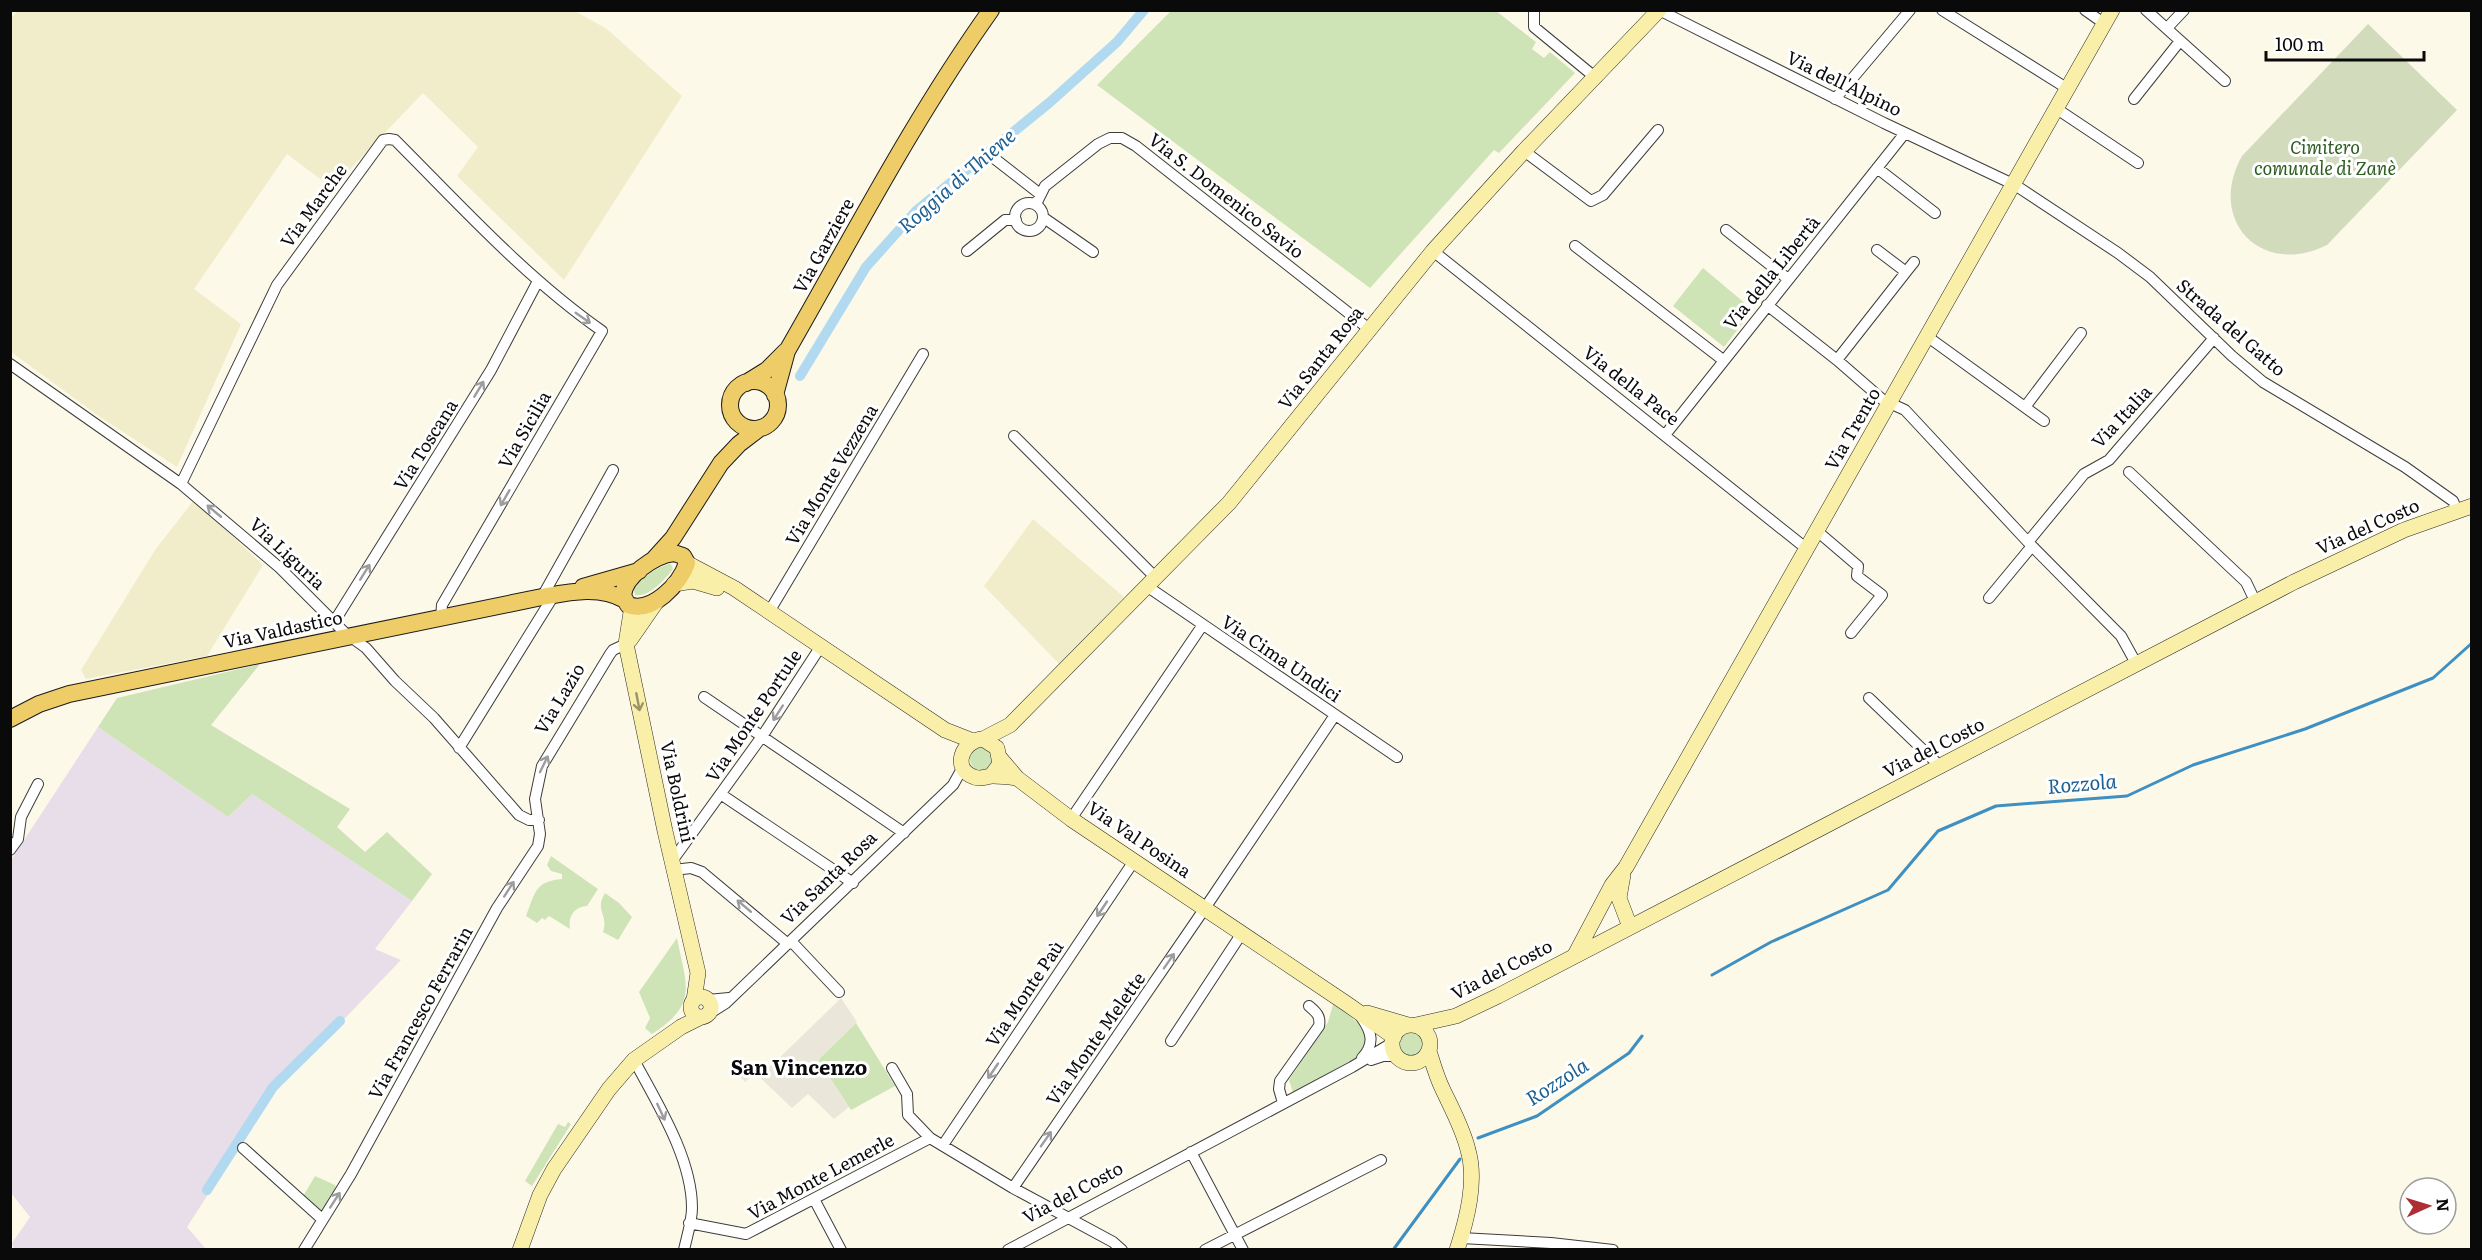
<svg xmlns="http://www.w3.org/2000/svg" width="2482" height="1260" font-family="Literata,serif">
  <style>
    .industrial { fill: #e7dee9 }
    .farmland { fill: #f1edcb }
    .green { fill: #cee4b6 }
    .cemetery { fill: #d2dcbd }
    .plaza { fill: #ebe6da }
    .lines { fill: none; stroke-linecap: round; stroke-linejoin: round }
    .stream { stroke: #3e8fc2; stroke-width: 3 }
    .canal { stroke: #b1daf1; stroke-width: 10 }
    .street-casing { stroke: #3d3d3d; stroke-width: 12 }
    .secondary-casing { stroke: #2c2c2c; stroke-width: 16 }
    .primary-casing { stroke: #1b1b1b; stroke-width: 18 }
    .street { stroke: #fff; stroke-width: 10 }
    .secondary { stroke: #f9efa8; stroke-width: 15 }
    .primary { stroke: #eecc68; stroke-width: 16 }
    .oneway { stroke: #9d9d9d }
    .oneway2 { stroke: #999369 }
    .labels { text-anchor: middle; stroke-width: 6; stroke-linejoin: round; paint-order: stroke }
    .street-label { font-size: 18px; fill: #0a0a0a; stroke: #fff }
    .park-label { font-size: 18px; font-style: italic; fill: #2d5c20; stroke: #fff }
    .water-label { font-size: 20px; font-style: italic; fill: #1e6091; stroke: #fff }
    .neighbourhood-label { font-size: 20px; font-weight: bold; fill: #0a0a0a; stroke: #fff }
  </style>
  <rect width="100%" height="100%" fill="#fdf9e9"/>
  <!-- industrial -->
  <path class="industrial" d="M98,727L228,817L252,794L412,901L375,949L401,960L275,1091L187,1227L206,1249H14L12,1243L30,1217L11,1193V860Z"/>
  <!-- farmland -->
  <path class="farmland" d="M17,11H575L607,29L682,96L564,280L457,176L478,147L423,93L332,188L287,154L194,289L241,324L177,467L100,417L11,352L10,20Z
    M194,500L263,565L207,656L86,679L81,670L155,550Z
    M1033,519L1124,597L1059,664L984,586Z"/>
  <!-- green -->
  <path class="green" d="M1172,10L1496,11L1536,42L1532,49L1544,58L1550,52L1575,73L1499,153L1494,150L1370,288L1097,85Z
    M1703,268L1753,310L1724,347L1673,306Z
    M669,564H671L673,569C665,579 649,598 635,595L633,588C641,579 657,567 669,564Z
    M260,664L211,725L350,809L337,827L365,852L387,832L432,874L412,901L252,794L228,817L98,727L117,698Z
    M980,745L993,749L992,769L980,772C971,767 967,761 972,750Z
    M551,856L598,889L587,906C574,907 568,916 570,929L549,916L545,920L542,918L537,923L526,916C535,893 535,881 562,879V874L551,871L547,865Z
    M605,893L619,903L632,917L618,940L603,932C609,914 594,911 605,893Z
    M677,938C686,985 699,1004 652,1034L645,1028L650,1018L639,992Z
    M1334,1001L1365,1030L1369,1038L1361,1055L1293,1093L1289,1080L1328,1022Z
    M856,1023L895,1086L851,1110L818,1060Z
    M1399 1045a12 12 0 1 1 24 0a12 12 0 1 1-24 0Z
    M568,1122L571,1124L532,1186L525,1181L558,1124L565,1127Z
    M315,1176L335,1185L336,1189L322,1213L302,1198Z"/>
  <!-- cemetery -->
  <path class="cemetery" d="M2368,24L2457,110L2327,245C2261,278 2206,220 2242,156Z"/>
  <!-- plaza -->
  <path class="plaza" d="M841,998L857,1022L818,1060L849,1107L834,1119L808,1094L792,1108L755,1073L745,1082L731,1067L741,1059L751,1067L771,1066Z"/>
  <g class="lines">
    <!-- stream -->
    <path class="stream" d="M1712,975L1771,942L1888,890L1938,831L1996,806L2127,796L2193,765L2305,729L2433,678L2472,643
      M1478,1138L1537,1116L1629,1053L1642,1036
      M1393,1250L1460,1159"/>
    <!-- canal -->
    <path class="canal" d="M800,376L866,267L916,211L1049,103L1117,42L1144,10
      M207,1190L273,1087L340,1021"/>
    <!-- street casing -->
    <g class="street-casing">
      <path id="street" d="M1534,10V27L1596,78
        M1659,10L1884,123L2015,185L2118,253L2150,277L2232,356L2263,382L2405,467L2453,501L2457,511
        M1942,10L2068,89
        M2085,10L2105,24
        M2146,10L2225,81
        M2167,28L2184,10
        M1835,99L1910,10
        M2134,99L2180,41
        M2057,109L2138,163
        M1524,151L1591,201L1603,195L1658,130
        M995,159L1040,194
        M1877,168L1935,213
        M1015 217a14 14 0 1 1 28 0a14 14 0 1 1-28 0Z
        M1036,204L1045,186L1098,144L1110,138H1122L1136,146L1369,329
        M1044,218L1093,252
        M1726,230L1788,279
        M1575,246L1723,360
        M1877,250L1906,272L1914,262
        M967,251L1005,220H1016
        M1433,251L1807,549
        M1767,305L1837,360L1883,400L1905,410L2028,542L2121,636L2137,665
        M1928,337L2044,421
        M1837,360L1906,272
        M10,364L181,484L280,568L344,632L366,648L395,681L434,718L519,815L529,820H539
        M2025,407L2081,333
        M1665,435L1905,133
        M1014,436L1156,578
        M2129,472L2246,582L2256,603
        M181,484L277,285L383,140L389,139L395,140C461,206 525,277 602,331L442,605L441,618
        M1817,531L1858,566L1857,576L1882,595L1851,633
        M2028,542L2084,474L2109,460L2214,338
        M1148,587L1397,757
        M542,597L613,470
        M1989,598L2032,546
        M769,612L923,354
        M334,622L491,370L538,281
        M704,697L904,833
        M1869,698L1941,767
        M459,748L554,595
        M722,795L853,883
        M1071,819L1202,626
        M10,850L18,839L21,817L38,784
        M672,861L763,735L821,646
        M674,870L691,868L702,872L788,944
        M791,941L839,992
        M708,1000L729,998
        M707,1015L726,1003L953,785L963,767
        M1361,1017C1372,1032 1375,1044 1362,1058
        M1171,1041L1242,933
        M634,1060C657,1103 692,1158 692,1208C692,1221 687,1236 684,1250
        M1371,1060L1383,1056H1397
        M892,1068L907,1094L908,1115L930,1138L1013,1188L1113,1242L1122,1250
        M1283,1103L1279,1089L1280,1081L1319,1026C1321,1016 1316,1012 1309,1006
        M943,1145L1134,861
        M243,1148L322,1219
        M1191,1152L1243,1250
        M1013,1188L1205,908L1335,715
        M814,1199L841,1250
        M689,1223L746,1234L930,1138
        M1461,1238L1551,1243L1613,1250
        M304,1250L351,1174L497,908L538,846L540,834L535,799L542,766L610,654L613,650L626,644
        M1008,1250L1352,1067L1392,1043
        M1205,1250L1381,1160"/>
    </g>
    <!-- secondary casing -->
    <g class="secondary-casing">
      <path id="secondary" d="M687,563L734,588L945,730L973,741
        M674,584L693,581L717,588
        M632,606L626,644L665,831L698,973L694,1000
        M630,640L657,601
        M983,739L1010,725L1229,503L1433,251L1524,151L1659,10
        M1000,758L1017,778L1071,819L1347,1004L1394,1037
        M991,776L1000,764L997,748L983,739C962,740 951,769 974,777C981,780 986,776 993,776C1001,776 1009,777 1017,778
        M1623,875L1619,898L1630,927
        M1575,955L1612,885L1626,867L2112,10
        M691 1007a10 10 0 1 1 20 0a10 10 0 1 1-20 0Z
        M1367,1013L1408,1025
        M1392 1044a19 19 0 1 1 38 0a19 19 0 1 1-38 0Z
        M1416,1025L1456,1016L1498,996L2294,582L2404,530L2472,506
        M1429,1051C1433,1064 1437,1078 1443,1090C1452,1109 1463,1129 1468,1150C1477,1181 1467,1219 1457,1250
        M520,1250L540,1195L554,1169L609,1089L634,1060L681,1027L701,1017"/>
    </g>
    <!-- primary casing -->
    <g class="primary-casing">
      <path id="primary" d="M730 405a24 24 0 1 1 48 0a24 24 0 1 1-48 0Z
        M746,383L767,370L786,351
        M775,395L787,351C853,236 914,118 991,10
        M674,553L683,556L687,563C680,584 652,614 628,605L623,596C624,576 655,555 674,553Z
        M654,559L673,538L721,463L739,444L760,428
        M583,587L639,571
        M10,719L39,704L69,694L542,597C569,592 600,585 625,600"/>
    </g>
    <!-- street -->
    <use href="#street" class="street"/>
    <!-- secondary -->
    <use href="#secondary" class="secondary"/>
    <!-- primary -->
    <use href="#primary" class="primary"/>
  </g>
  <!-- one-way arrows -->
  <defs><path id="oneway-shaft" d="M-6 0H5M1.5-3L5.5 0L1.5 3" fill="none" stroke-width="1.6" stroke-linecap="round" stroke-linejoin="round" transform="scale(1.5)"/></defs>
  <g class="oneway">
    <use href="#oneway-shaft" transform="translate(583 318) rotate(35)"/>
    <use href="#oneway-shaft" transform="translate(479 389) rotate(-59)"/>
    <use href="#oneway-shaft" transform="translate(505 498) rotate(120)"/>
    <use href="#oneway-shaft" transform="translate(214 511) rotate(-140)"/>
    <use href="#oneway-shaft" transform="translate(365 572) rotate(-58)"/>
    <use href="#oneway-shaft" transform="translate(778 713) rotate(123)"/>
    <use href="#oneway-shaft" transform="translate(544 764) rotate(-64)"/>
    <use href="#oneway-shaft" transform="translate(509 889) rotate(-57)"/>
    <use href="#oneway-shaft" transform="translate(744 906) rotate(-140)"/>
    <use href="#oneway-shaft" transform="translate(1102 909) rotate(124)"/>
    <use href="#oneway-shaft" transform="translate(1169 961) rotate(-55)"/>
    <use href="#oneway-shaft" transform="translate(993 1071) rotate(124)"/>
    <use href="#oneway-shaft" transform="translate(661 1112) rotate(65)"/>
    <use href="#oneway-shaft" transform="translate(1046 1139) rotate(-55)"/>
    <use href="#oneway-shaft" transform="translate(335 1200) rotate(-57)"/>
  </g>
  <use class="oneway2" href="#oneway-shaft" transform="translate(638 702) rotate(79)"/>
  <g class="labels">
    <!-- street labels -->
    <g class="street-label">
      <text transform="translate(1844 84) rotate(26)" y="6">Via dell'Alpino</text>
      <text transform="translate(1226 196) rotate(38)" y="6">Via S. Domenico Savio</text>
      <text transform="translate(314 206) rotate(-54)" y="6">Via Marche</text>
      <text transform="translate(824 246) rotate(-61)" y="6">Via Garziere</text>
      <text transform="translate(1772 273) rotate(-51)" y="6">Via della Libertà</text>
      <text transform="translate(2231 328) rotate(41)" y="6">Strada del Gatto</text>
      <text transform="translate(1321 358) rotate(-52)" y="6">Via Santa Rosa</text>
      <text transform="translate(1631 386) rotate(38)" y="6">Via della Pace</text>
      <text transform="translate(2122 417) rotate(-47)" y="6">Via Italia</text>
      <text transform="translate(1853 429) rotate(-60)" y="6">Via Trento</text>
      <text transform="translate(525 430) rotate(-60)" y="6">Via Sicilia</text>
      <text transform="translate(426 445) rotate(-58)" y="6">Via Toscana</text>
      <text transform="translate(832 475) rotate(-59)" y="6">Via Monte Vezzena</text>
      <text transform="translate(2368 527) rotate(-24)" y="6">Via del Costo</text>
      <text transform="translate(287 554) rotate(43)" y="6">Via Liguria</text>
      <text transform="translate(283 630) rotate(-12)" y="6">Via Valdastico</text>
      <text transform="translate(1281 659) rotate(34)" y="6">Via Cima Undici</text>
      <text transform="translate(560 699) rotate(-59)" y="6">Via Lazio</text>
      <text transform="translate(754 716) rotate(-56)" y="6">Via Monte Portule</text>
      <text transform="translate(1934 748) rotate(-27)" y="6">Via del Costo</text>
      <text transform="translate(677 792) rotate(78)" y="6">Via Boldrini</text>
      <text transform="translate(1139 840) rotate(34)" y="6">Via Val Posina</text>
      <text transform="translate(829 878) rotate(-44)" y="6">Via Santa Rosa</text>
      <text transform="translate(1502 970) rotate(-27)" y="6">Via del Costo</text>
      <text transform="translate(1025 994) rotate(-56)" y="6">Via Monte Paù</text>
      <text transform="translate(421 1013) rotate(-61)" y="6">Via Francesco Ferrarin</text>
      <text transform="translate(1096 1039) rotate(-55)" y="6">Via Monte Melette</text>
      <text transform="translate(821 1177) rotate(-28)" y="6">Via Monte Lemerle</text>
      <text transform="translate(1073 1193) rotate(-28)" y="6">Via del Costo</text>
    </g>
    <!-- park labels -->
    <g class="park-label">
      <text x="2325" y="154">Cimitero<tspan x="2325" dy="21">comunale di Zanè</tspan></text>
    </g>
    <!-- water labels -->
    <g class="water-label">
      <text transform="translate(957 181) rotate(-41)" y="7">Roggia di Thiene</text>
      <text transform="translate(2082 784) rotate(-5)" y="7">Rozzola</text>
      <text transform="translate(1557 1082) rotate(-33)" y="7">Rozzola</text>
    </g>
    <!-- neighbourhood labels -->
    <g class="neighbourhood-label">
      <text x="799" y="1075">San Vincenzo</text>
    </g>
  </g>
  <!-- border -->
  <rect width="2482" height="1260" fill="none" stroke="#0a0a0a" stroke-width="24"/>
  <!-- north arrow -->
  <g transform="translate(2428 1206) rotate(86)"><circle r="28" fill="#ffffff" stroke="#9d9d9d" stroke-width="1.5"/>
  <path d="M0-4.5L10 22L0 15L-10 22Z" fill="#ae2e35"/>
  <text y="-9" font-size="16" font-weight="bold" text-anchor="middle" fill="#0a0a0a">N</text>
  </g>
  <!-- scale -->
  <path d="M2266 51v9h158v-9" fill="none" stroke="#0a0a0a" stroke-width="3"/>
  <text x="2275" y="51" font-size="18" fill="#0a0a0a" stroke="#ffffff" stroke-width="4.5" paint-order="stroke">100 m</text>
</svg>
